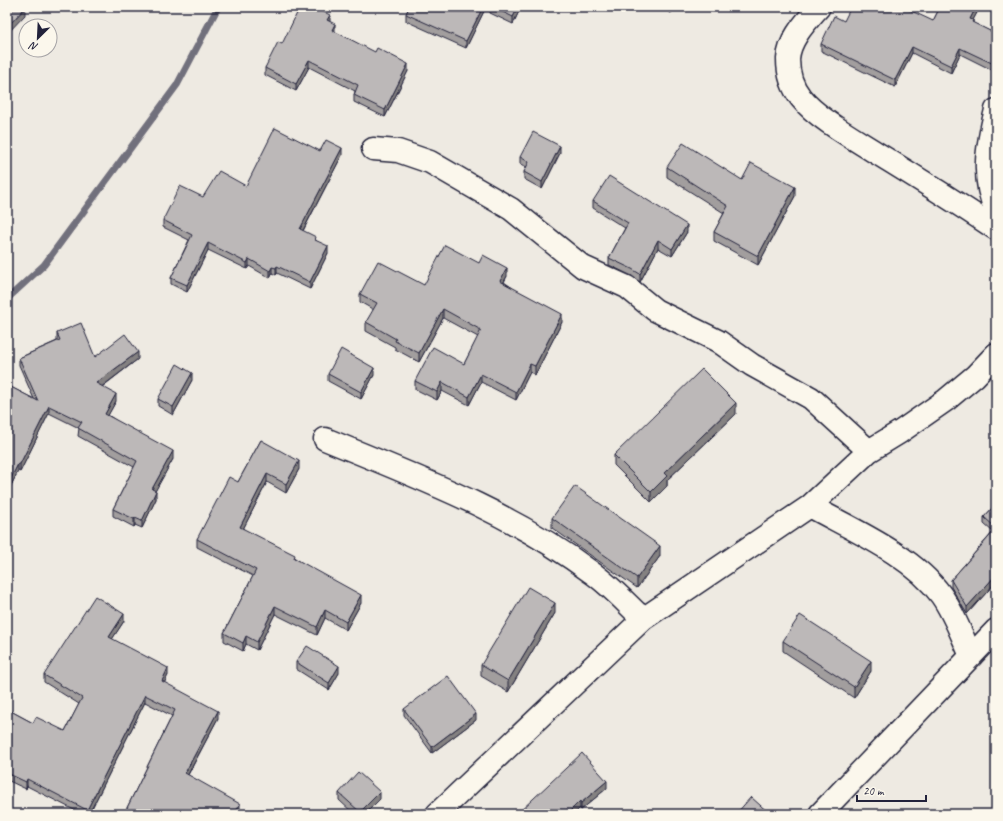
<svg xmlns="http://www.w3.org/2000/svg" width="1003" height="821" font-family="Caveat,sans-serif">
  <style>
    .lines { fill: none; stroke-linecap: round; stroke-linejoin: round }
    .stream { stroke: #716f7c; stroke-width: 7 }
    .street-casing { stroke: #22223b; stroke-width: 25 }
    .secondary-casing { stroke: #22223b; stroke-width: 25 }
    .street { stroke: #fbf7ec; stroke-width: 22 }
    .secondary { stroke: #fbf7ec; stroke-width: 22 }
    .wall { fill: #a29e9e; stroke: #22223b }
    .shaded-wall { fill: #848181; stroke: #22223b }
    .building { fill: #bcb8b8; stroke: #22223b }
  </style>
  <rect width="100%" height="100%" fill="#eeeae2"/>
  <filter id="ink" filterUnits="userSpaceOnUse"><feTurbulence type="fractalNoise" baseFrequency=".025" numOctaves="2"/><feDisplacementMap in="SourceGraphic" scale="8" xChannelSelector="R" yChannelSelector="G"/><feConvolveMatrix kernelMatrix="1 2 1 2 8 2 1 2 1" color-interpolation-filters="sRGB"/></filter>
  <g filter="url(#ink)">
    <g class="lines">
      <!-- stream -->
      <path class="stream" d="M7,299L44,265L177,85L218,7"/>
      <!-- street casing -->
      <g class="street-casing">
        <path id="street" d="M819,7C807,21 789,39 788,59C788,73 792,87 801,98C817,118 853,138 875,152C916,177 956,202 996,229
          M996,110C987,146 981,177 996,211
          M373,149L398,151L430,162L511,209L583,267L627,287L655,310L718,341L752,365L811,398L869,451
          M325,439C417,477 511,512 591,572C610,585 626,603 643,619
          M810,506C853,530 912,555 941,595C954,613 962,636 971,656
          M437,814L643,619L810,506L869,451L900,432L946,400L975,376L996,354"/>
      </g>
      <!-- secondary casing -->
      <g class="secondary-casing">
        <path id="secondary" d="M820,814L996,630"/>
      </g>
      <!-- street -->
      <use href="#street" class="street"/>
      <!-- secondary -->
      <use href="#secondary" class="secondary"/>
    </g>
    <!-- wall -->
    <path class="wall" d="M409,7H486L466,48L406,21V14Z
      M490,7H521L513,24L490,13Z
      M658,7H674L671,13Z
      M940,7H980L973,20V23L996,34V72L960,54L951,73L912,53L895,87L821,51V44L844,21H933Z
      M330,22L334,32L408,71L385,117L354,102V95L355,91L309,67L296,91L265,75V68L282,44Z
      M560,153L542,189L524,179V172L527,167L520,164V157Z
      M342,155L303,231L316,240L328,253L310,289L277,273L276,275L272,273L270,278L249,266L247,269L208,250L187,292L171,284V278L189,240L163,227V220L203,197L246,186Z
      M667,167L742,180L795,196L758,265L714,241V232L724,213L667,177Z
      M593,201L687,232L672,256L658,248L640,282L632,276L609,265V258L625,228L593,208Z
      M479,263L507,276L504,282L562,322L535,375L530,372L516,400L481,382L469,405L442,391L437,400L415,389V381L464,364L478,337L443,318L419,362L395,349V347L366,331V322L374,310L360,302V294L424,285Z
      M57,333L95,357L138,359L102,387L116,401L108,415L173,459L155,491L156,499L142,528L135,525L134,527L113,516V509L134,467L78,436L79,428L49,413L20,472L18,471L7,494V385L34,399L19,365V358L57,341Z
      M328,374L374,375L361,399L328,381Z
      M192,380L173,415L158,406V399Z
      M736,414L667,480V486L651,502L614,465V455Z
      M261,440L299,469L286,493L267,482L243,529L295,558L361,603L346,630L325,618L317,635L275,614L257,650L246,644L243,651L224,641V633L253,576L197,547V539L238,482Z
      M996,504V582L967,614L951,587V580L993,532L984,524V517Z
      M552,518L660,556L637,588L552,528Z
      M555,613L508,692L481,676V665Z
      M124,621L112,639L168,675L164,683L218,718L188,775L240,812L239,814H124L172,716L145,702L89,814H82L27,786L26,789L7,780V709L33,723L65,731L79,704L44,682V675Z
      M783,641L871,671L854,698L783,651Z
      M296,662L339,673L329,690L296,669Z
      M404,709L476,720L432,753L404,715Z
      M607,788L581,810L580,808L517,814Z
      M339,793L380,799L365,814H354L339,800Z"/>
    <!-- shaded-wall -->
    <path class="shaded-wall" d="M483,7H486L466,48V41Z
      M518,7H521L513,24V17Z
      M671,7H674L671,13Z
      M976,7H980L973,20V27L970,19Z
      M25,8V15L7,34V27Z
      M330,15V22L327,20Z
      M335,24V31L332,37V30Z
      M912,47V53L895,87V80Z
      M960,48V54L951,73V66Z
      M309,60V67L296,91V84Z
      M408,64V71L385,117V110Z
      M560,146V153L542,189V182Z
      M342,148V155L300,236V229Z
      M795,187V196L758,265V256Z
      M687,225V232L672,256V249Z
      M658,240V248L640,282V274Z
      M208,243V250L187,292V285Z
      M328,246V253L310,289V282Z
      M249,259V266L247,269V263Z
      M277,266V273L276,275V268Z
      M272,267V273L270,278V271Z
      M507,268V276L500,289V281Z
      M443,309V318L419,362V353Z
      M562,314V322L535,375V366Z
      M138,352V359L96,391V383Z
      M530,364V372L516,400V392Z
      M374,368V375L361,399V392Z
      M192,373V380L173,415V407Z
      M481,374V382L469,405V397Z
      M442,382V391L437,400V392Z
      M116,394V401L105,421V414Z
      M736,403V414L667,480V486L651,502V492L664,473Z
      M49,406V413L20,472V464Z
      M173,451V459L152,497V489Z
      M299,461V469L286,493V484Z
      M18,464V471L7,494V486Z
      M267,474V482L240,535V527Z
      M156,491V499L142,528V521Z
      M135,518V525L134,527V519Z
      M660,546V556L637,588V578Z
      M996,575V582L967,614V607Z
      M361,595V603L346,630V622Z
      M555,603V613L508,692V681Z
      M275,606V614L257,650V642Z
      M325,610V618L317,635V627Z
      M124,614V621L109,644V637Z
      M246,636V644L243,651V643Z
      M9,637V644L7,646V639Z
      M871,661V671L854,698V687Z
      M339,666V673L329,690V683Z
      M168,668V675L162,688V681Z
      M145,695V702L89,814H87V810Z
      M218,711V718L185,780V773Z
      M476,714V720L432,753V747Z
      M27,779V786L26,789V782Z
      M607,781V788L581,810V803Z
      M380,792V799L365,814H360V812Z
      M580,801V808L574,814H567Z
      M240,804V812L239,814H235Z"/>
    <!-- building -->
    <path class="building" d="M7,7H24L25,8L7,27Z
      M300,7L307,10L308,7H314L330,15L327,20L335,24L332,30L375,52L377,48L408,64L385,110L354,95L358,85L309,60L296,84L265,68L278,42L282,44Z
      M409,7H483L466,41L406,14Z
      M493,7H518L513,17Z
      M851,7H903L933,21L940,7H976L970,19L973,20L972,22L996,34V65L960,48L951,66L912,47L895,80L821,44L834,16L844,21Z
      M275,128L320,151L326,140L342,148L300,229L316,237L315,240L328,246L310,282L277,266L276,268L272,267L270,271L249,259L247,263L208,243L187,285L171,278L192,235L163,220L180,186L203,197L219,171L246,186Z
      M533,132L560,146L542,182L524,172L529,162L520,157Z
      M683,143L742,180L751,163L795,187L758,256L714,232L728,206L667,167Z
      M609,176L687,225L672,249L658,240L640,274L632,269L609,258L628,223L593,201Z
      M445,245L479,263L483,255L507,268L500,281L562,314L535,366L530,364L516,392L481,374L469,397L442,382L437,392L415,381L433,347L464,364L481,330L443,309L419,353L395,341L396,339L366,322L377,303L360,294L378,261L424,285Z
      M81,323L95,357L125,334L138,352L96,383L116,394L105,414L173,451L152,489L156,491L142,521L135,518L134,519L113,509L137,461L78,428L82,422L49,406L20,464H18L7,486V385L38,401L19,358L60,340L57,333Z
      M341,349L374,368L361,392L328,374Z
      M177,364L192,373L173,407L158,399Z
      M702,369L736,403L664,473L667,476L651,492L614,455Z
      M261,440L299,461L286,484L267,474L240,527L295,555L294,558L361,595L346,622L325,610L317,627L275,606L257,642L246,636L243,643L224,633L256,570L197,539L229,477L238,482Z
      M575,486L660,546L637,578L552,518Z
      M996,504V528L984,517Z
      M996,529V575L967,607L951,580Z
      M528,587L555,603L508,681L481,665Z
      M95,596L124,614L109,637L168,668L162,681L218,711L185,773L240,804L235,814H124L175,710L145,695L87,810L27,779L26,782L7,773V709L33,723L36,717L65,731L82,698L44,675Z
      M800,615L871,661L854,687L783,641Z
      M307,646L339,666L329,683L296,662Z
      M448,676L476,714L432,747L404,709Z
      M582,753L607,781L581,803L580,801L567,814H517Z
      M358,772L380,792L360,812L339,793Z
      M751,797L770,814H736Z"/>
  </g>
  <!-- margin -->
  <rect width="1003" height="821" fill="none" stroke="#fbf7ec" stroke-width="24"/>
  <rect x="12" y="12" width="979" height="797" fill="none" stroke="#22223b" stroke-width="1.5" filter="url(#ink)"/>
  <!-- north arrow -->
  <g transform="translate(38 38) rotate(204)"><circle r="19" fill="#fbf7ec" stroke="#a4a2a5"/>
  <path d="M0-3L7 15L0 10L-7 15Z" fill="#22223b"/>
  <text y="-6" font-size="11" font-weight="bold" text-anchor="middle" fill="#22223b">N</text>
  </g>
  <!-- scale -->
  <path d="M857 795v6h69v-6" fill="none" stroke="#22223b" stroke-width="2"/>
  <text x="863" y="795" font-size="12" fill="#22223b" stroke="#fbf7ec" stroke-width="3" paint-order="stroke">20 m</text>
</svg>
